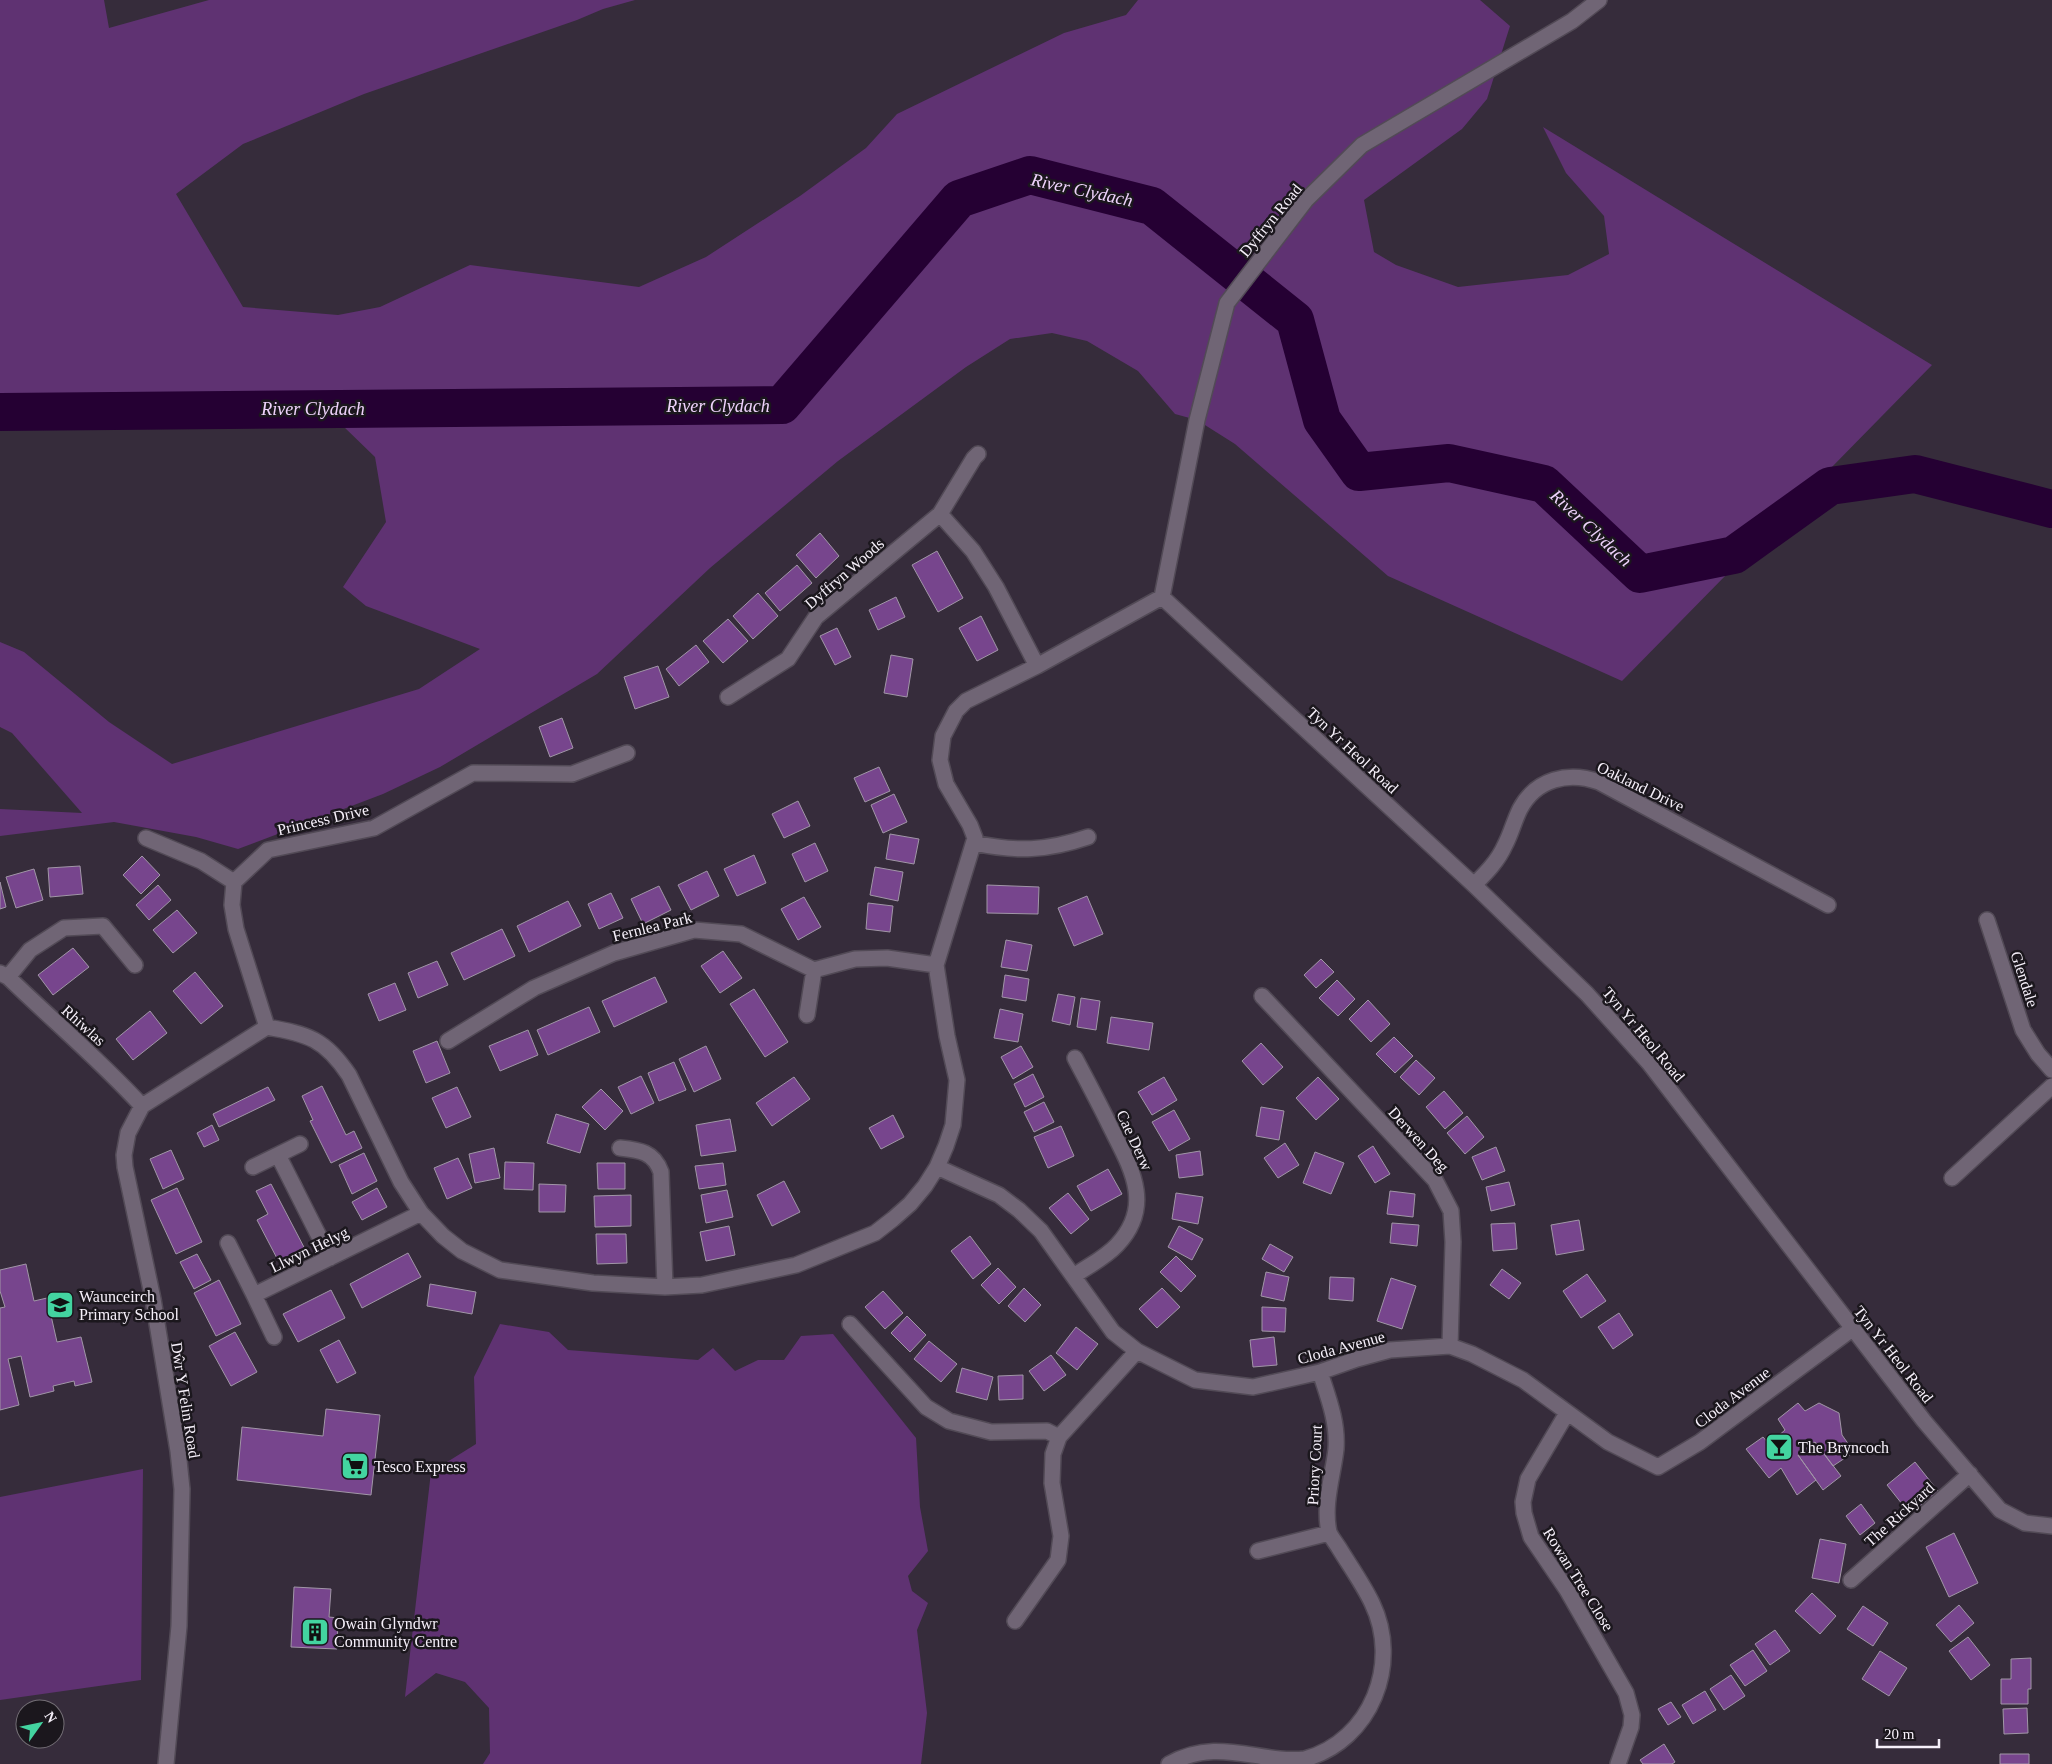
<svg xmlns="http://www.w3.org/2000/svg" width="2052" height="1764" font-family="Georgia,serif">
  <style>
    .green { fill: #5f3272 }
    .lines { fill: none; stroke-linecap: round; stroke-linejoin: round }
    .river { stroke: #250033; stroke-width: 38 }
    .building { fill: #77458d; stroke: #a196a7 }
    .minor-casing { stroke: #524a56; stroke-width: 18 }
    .minor { stroke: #706575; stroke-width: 15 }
    .labels { text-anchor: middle; stroke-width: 5; stroke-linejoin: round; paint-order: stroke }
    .street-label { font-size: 16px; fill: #f6f0fa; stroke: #1b171d }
    .poi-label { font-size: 16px; fill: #f6f0fa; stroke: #1b171d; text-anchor: start }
    .water-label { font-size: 18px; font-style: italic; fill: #efd3fc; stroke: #1b171d }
  </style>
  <rect width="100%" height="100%" fill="#362c3b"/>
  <!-- green -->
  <path class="green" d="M0,0H104L109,28L209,0H635L603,9L577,20L364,94L243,144L176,194L243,307L338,315L380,307L470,265L639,287L706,257L800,196L866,148L897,114L1064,33L1126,15L1138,0H1480L1510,26L1487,99L1462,129L1364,200L1374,252L1396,265L1458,287L1568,275L1609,254L1604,216L1566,173L1543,127L1932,365L1622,681L1388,576L1235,444L1197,420L1175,414L1138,371L1087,341L1052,333L1010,339L966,367L838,461L710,568L597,674L440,767L383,794L238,849L196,837L114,822L0,836V809L82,813L12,733L0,727V642L24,652L109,722L172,764L419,689L480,649L366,606L343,587L386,522L375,457L311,395L0,400Z
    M500,1324L549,1332L568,1350L698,1360L713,1348L735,1371L758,1360H784L801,1336L833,1334L916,1438L920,1507L928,1551L908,1576L912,1591L928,1603L917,1630L927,1713L921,1764H483L490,1753L489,1708L465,1682L436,1673L405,1697L431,1472L476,1444L474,1377Z
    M143,1469L141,1680L0,1700V1497Z"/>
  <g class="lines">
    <!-- river -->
    <path class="river" d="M0,412L782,405L959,199L1030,175L1152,206L1295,320L1322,420L1359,472L1449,463L1544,484L1640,574L1734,555L1830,486L1915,474L2052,509"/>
  </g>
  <!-- building -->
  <path class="building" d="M820,533L839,556L816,578L796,555Z
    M937,551L963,598L938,612L912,565Z
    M797,565L812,583L780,611L765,593Z
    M758,593L778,616L753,639L733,616Z
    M896,597L905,617L878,630L869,610Z
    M981,616L998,650L977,661L959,628Z
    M728,619L748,641L723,663L703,641Z
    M837,628L851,657L835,665L820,636Z
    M696,645L709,662L679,686L666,669Z
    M891,655L913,659L907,697L884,693Z
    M658,666L669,697L635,709L624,677Z
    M562,718L573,748L550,757L539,727Z
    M879,767L890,791L865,802L854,778Z
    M894,794L907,822L883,833L871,805Z
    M798,801L810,826L784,838L772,814Z
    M890,834L919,839L914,864L886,859Z
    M815,843L828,871L805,882L792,854Z
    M754,855L766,883L737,896L724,869Z
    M142,856L160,875L141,894L123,875Z
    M80,866L83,894L50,897L48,868Z
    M875,867L903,872L898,901L870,895Z
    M34,869L43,900L16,908L6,877Z
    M707,871L719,896L691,910L678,885Z
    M0,882L6,907L0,909Z
    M158,885L171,900L149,920L136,905Z
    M987,885L1039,887L1038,914L987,913Z
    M659,886L671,910L643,924L631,899Z
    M611,893L623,918L599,929L588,904Z
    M1087,896L1103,934L1074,946L1058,908Z
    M804,897L821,927L798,940L781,909Z
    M568,901L581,926L529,952L517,926Z
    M868,903L893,906L890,932L866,929Z
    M177,910L197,933L173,953L153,930Z
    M502,929L515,956L464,980L451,953Z
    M1006,940L1032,945L1027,971L1001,967Z
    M73,948L89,967L53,995L38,975Z
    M723,951L742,978L720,993L701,966Z
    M1321,959L1334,972L1316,988L1304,975Z
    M437,961L448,985L418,998L408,973Z
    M195,972L223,1006L201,1024L173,991Z
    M1005,975L1029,979L1026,1001L1002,997Z
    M655,977L667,1002L614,1027L602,1001Z
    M1337,980L1355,999L1338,1016L1319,998Z
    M395,983L406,1010L379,1021L368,994Z
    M754,989L788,1042L765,1057L730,1004Z
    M1058,994L1075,997L1070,1025L1052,1021Z
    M1081,998L1100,1001L1096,1030L1077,1027Z
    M1368,1000L1390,1024L1371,1042L1349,1019Z
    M589,1007L600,1032L548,1055L537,1030Z
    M1000,1009L1023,1014L1018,1042L994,1038Z
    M150,1011L167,1033L133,1060L116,1039Z
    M1111,1017L1153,1023L1149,1050L1107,1043Z
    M528,1030L538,1055L500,1071L489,1046Z
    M1394,1037L1413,1056L1395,1073L1376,1054Z
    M437,1041L450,1073L426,1083L413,1051Z
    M1261,1043L1283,1067L1263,1085L1242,1061Z
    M706,1046L721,1079L694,1092L679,1059Z
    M1021,1046L1033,1067L1013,1079L1001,1057Z
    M1416,1060L1435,1078L1419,1095L1400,1077Z
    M674,1062L686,1090L659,1101L648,1073Z
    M1033,1074L1044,1097L1025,1107L1014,1084Z
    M641,1076L654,1103L631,1114L618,1087Z
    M794,1077L810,1099L772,1126L756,1103Z
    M1164,1077L1177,1100L1152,1115L1138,1092Z
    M1318,1077L1339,1099L1316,1120L1296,1098Z
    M322,1086L346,1135L354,1131L362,1148L331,1163L310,1121L313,1120L302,1096Z
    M268,1087L275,1100L219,1127L213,1114Z
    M457,1087L471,1117L446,1128L432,1098Z
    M601,1089L623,1111L605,1130L582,1107Z
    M1444,1091L1463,1113L1445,1129L1426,1107Z
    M1044,1102L1054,1122L1034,1132L1024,1112Z
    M1261,1107L1284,1111L1279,1140L1256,1136Z
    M1174,1110L1190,1139L1169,1151L1152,1122Z
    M556,1114L589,1124L580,1153L547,1143Z
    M893,1115L904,1137L881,1149L869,1128Z
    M1467,1116L1484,1137L1465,1154L1447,1133Z
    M730,1119L736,1151L701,1156L696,1125Z
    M212,1125L219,1140L204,1147L197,1133Z
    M1061,1126L1074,1156L1048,1168L1034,1137Z
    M1285,1143L1299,1165L1278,1178L1264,1158Z
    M1373,1146L1390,1174L1375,1183L1358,1156Z
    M1496,1147L1505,1171L1482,1180L1472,1157Z
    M494,1148L500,1178L475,1183L469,1154Z
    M171,1150L184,1179L163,1189L150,1159Z
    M1200,1151L1203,1175L1179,1178L1176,1155Z
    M1315,1152L1344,1163L1331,1194L1303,1183Z
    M364,1153L377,1181L352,1194L339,1165Z
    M458,1158L472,1188L447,1199L434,1168Z
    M505,1162L534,1163L533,1190L504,1189Z
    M597,1163H625V1189H598Z
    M723,1163L726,1185L699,1189L695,1166Z
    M1108,1169L1122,1194L1091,1211L1077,1186Z
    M784,1181L800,1212L772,1226L757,1195Z
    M1509,1182L1515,1205L1491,1211L1486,1187Z
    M271,1184L307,1253L281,1266L257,1220L268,1214L256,1191Z
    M539,1184L566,1185L565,1212H539Z
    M177,1188L202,1242L176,1254L151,1200Z
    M377,1188L387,1207L362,1220L352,1202Z
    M727,1190L733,1217L706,1223L701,1195Z
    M1390,1191L1415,1194L1413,1217L1387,1214Z
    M1068,1193L1089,1219L1071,1234L1049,1208Z
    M1176,1193L1203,1197L1198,1224L1172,1219Z
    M631,1195V1226L595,1227L594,1196Z
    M1579,1220L1584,1250L1556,1255L1551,1225Z
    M1392,1223L1419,1225L1417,1246L1390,1243Z
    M1515,1223L1517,1249L1493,1251L1491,1224Z
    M729,1226L735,1255L706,1261L700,1232Z
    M1179,1226L1203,1239L1192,1260L1168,1247Z
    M596,1234H626L627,1263L597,1264Z
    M970,1236L991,1264L973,1279L951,1251Z
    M1270,1244L1293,1257L1284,1272L1262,1259Z
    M408,1253L421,1277L362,1308L350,1284Z
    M197,1254L211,1280L194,1289L180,1262Z
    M1176,1256L1196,1276L1181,1292L1160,1272Z
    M26,1264L34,1301L47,1298L57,1342L81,1337L92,1382L75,1386L74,1381L53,1386L54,1391L30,1397L21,1356L8,1359L19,1405L0,1410V1308L5,1307L0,1291V1270Z
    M998,1268L1016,1287L999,1304L981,1285Z
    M1502,1269L1521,1283L1509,1299L1490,1285Z
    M1266,1272L1289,1277L1284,1301L1261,1296Z
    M1587,1274L1606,1301L1581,1318L1563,1291Z
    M1330,1277L1354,1278L1353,1301L1329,1299Z
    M1391,1278L1416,1286L1402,1329L1377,1321Z
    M219,1280L241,1324L216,1336L194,1293Z
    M430,1284L476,1292L472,1314L427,1306Z
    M1024,1288L1041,1305L1025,1322L1008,1306Z
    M1162,1288L1180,1307L1157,1328L1139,1309Z
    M331,1290L345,1318L298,1342L283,1314Z
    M883,1291L903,1313L885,1329L865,1307Z
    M1262,1307L1286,1308L1285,1332L1262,1331Z
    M1619,1313L1633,1335L1613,1349L1598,1327Z
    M907,1316L926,1335L910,1352L891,1333Z
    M1076,1327L1098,1344L1077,1370L1056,1353Z
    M235,1332L257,1372L231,1386L209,1346Z
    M1274,1337L1277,1365L1253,1367L1250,1340Z
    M339,1340L356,1373L337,1383L320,1350Z
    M929,1341L957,1364L941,1382L914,1359Z
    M1051,1355L1066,1375L1044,1391L1029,1371Z
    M962,1368L993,1377L987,1400L956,1392Z
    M1023,1375V1399L999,1400L998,1376Z
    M1798,1403L1805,1411L1819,1403L1839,1413L1842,1435L1854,1452L1833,1466L1815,1442L1798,1455L1816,1480L1797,1495L1781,1468L1769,1478L1746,1449L1763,1437L1769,1444L1785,1430L1778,1419Z
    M326,1409L380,1415L371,1495L237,1480L242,1427L323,1436Z
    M1815,1442L1841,1476L1823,1490L1798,1455Z
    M1915,1462L1938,1491L1910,1514L1887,1485Z
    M1861,1504L1875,1523L1860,1535L1846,1516Z
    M1954,1533L1978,1583L1949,1597L1926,1547Z
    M1820,1539L1846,1544L1839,1583L1812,1578Z
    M294,1587L331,1589L329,1617L338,1618L337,1649L291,1647Z
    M1812,1593L1836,1616L1820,1634L1795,1611Z
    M1959,1605L1974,1623L1951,1642L1936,1625Z
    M1863,1606L1888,1623L1873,1646L1847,1629Z
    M1775,1630L1790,1651L1770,1665L1755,1644Z
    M1968,1637L1990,1665L1971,1680L1949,1651Z
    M1753,1650L1767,1671L1745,1686L1730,1665Z
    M1880,1651L1907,1668L1889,1696L1862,1679Z
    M2031,1658V1689H2028V1704H2001V1679H2011V1659Z
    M1731,1675L1745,1696L1724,1710L1710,1689Z
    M1705,1691L1716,1710L1693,1724L1682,1705Z
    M1671,1702L1681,1717L1668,1725L1658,1709Z
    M2027,1708L2028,1733L2004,1734L2003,1709Z
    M1664,1744L1675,1762L1672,1764H1643L1640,1760Z
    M2000,1754H2029V1764H2000Z"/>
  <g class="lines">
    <!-- minor casing -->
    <g class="minor-casing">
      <path id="minor" d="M940,514L973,551L996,587L1037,666
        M1162,597L1474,885L1587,994L1649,1063L1924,1421L2000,1510L2025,1523L2052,1526
        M1162,597L1197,420L1227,303L1306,200L1362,145L1572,21L1599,0
        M728,697L788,659L816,617L940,514L974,458L978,454
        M146,838L201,861L234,882
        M974,843C1016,852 1047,851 1088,837
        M1474,885C1486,873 1498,861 1505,845C1511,834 1514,821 1520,809C1536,779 1568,771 1599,782L1828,905
        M1987,920L2023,1030L2038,1054L2052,1070
        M0,973L8,977C52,1020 100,1060 142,1106
        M8,977L30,950L64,928L103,926L135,965
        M1262,996L1435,1180L1451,1211L1453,1242L1450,1346
        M807,1015L814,970
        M267,1027C308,1034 325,1039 349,1075L401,1182L421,1213L443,1236L462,1251L500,1270L593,1283L665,1287L702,1285L796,1265L875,1233L893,1219L910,1204L925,1186L937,1167L946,1146L953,1125L957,1080L947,1036L936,965L975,838L970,825L946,784L940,760L943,736L956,711L966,701L1037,666L1162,597
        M267,1027L236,929L232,905L234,882L268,850L374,828L473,773L572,774L627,753
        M448,1041L534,988L614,953L694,930L741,934L814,970L855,959L887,958L936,965
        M620,1148C640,1150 654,1152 661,1172L665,1287
        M278,1155L330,1258
        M253,1167L300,1144
        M937,1167L999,1195L1019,1210L1041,1231L1113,1332L1137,1351L1195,1380L1253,1387L1320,1372L1357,1359L1390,1350L1450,1346L1472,1354L1523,1380L1608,1442L1658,1467L1700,1442L1852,1329
        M1952,1178L2052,1086
        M228,1243L254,1295
        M1074,1276C1088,1266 1105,1258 1117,1245C1155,1205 1130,1166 1110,1126C1099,1103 1087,1081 1075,1058
        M850,1324L926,1407L949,1421L991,1432L1047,1431L1059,1437
        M274,1337L254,1295L421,1213
        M1567,1413L1528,1479L1523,1502L1524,1513L1531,1537L1567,1590L1626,1693L1632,1715L1631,1727L1618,1764
        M1258,1551L1329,1533
        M1851,1580L1970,1474
        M1015,1621L1058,1560L1061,1536L1052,1483L1053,1454L1059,1437L1137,1351
        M166,1764L179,1626L182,1489L178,1451L153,1299L125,1167L124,1155L128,1133L142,1106L267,1027
        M1169,1764C1219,1736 1258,1764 1305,1759C1372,1740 1401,1663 1372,1603C1363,1584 1350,1566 1339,1548C1336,1543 1331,1537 1329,1532C1323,1504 1333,1476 1336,1449C1338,1422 1328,1397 1320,1372"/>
    </g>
    <!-- minor -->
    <use href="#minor" class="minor"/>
  </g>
  <!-- icons -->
  <defs>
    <g id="school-square" transform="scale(1.4375)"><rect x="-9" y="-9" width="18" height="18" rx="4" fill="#43d4a0" stroke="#1b171d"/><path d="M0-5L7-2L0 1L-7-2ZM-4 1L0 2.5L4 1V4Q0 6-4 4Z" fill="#111"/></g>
    <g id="bar-square" transform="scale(1.4375)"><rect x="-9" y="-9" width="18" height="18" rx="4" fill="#43d4a0" stroke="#1b171d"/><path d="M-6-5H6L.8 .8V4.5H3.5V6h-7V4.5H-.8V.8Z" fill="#111"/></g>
    <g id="supermarket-square" transform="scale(1.4375)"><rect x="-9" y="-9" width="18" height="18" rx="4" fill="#43d4a0" stroke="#1b171d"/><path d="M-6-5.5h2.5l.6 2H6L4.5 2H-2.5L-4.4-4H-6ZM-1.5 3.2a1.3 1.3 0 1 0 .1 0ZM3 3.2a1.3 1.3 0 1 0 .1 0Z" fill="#111"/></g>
    <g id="building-square" transform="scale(1.4375)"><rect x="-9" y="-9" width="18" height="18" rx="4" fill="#43d4a0" stroke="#1b171d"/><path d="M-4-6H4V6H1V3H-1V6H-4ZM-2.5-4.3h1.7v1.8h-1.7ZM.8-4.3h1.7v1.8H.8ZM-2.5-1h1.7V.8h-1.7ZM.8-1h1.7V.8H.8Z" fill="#111"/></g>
  </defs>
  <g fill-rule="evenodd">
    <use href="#school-square" x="60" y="1305"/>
    <use href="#bar-square" x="1779" y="1447"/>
    <use href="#supermarket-square" x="355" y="1466"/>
    <use href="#building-square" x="315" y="1632"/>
  </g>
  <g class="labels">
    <!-- street labels -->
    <g class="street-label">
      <text transform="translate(1270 220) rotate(-51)" y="6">Dyffryn Road</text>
      <text transform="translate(844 573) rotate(-41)" y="6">Dyffryn Woods</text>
      <text transform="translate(1353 750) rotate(43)" y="6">Tyn Yr Heol Road</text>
      <text transform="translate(1641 786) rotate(26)" y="6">Oakland Drive</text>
      <text transform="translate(323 819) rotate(-13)" y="6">Princess Drive</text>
      <text transform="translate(652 926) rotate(-14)" y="6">Fernlea Park</text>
      <text transform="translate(2025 979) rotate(72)" y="6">Glendale</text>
      <text transform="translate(84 1025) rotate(42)" y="6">Rhiwlas</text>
      <text transform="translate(1644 1034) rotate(50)" y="6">Tyn Yr Heol Road</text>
      <text transform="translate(1419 1139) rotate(48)" y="6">Derwen Deg</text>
      <text transform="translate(1135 1140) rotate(65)" y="6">Cae Derw</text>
      <text transform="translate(309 1249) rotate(-26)" y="6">Llwyn Helyg</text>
      <text transform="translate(1341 1347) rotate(-15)" y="6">Cloda Avenue</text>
      <text transform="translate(1894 1354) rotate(52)" y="6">Tyn Yr Heol Road</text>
      <text transform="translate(1732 1397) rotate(-37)" y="6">Cloda Avenue</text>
      <text transform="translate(186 1400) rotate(81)" y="6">Dŵr Y Felin Road</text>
      <text transform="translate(1314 1465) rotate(-87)" y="6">Priory Court</text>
      <text transform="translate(1899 1514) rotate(-42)" y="6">The Rickyard</text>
      <text transform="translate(1579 1579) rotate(58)" y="6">Rowan Tree Close</text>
    </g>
    <!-- poi labels -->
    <g class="poi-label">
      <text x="79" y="1302">Waunceirch<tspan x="79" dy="18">Primary School</tspan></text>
      <text x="1798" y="1453">The Bryncoch</text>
      <text x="374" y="1472">Tesco Express</text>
      <text x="334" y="1629">Owain Glyndwr<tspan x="334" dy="18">Community Centre</tspan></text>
    </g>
    <!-- water labels -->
    <g class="water-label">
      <text transform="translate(1082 190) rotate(12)" y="6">River Clydach</text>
      <text x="718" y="412">River Clydach</text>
      <text x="313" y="415">River Clydach</text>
      <text transform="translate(1591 528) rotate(43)" y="6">River Clydach</text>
    </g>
  </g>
  <!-- north arrow -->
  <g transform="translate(40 1724) rotate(57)"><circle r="24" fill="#1b171d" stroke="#736e75"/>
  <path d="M0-4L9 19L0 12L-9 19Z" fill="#43d4a0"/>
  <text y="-8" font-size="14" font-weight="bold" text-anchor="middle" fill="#f6f0fa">N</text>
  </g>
  <!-- scale -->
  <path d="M1877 1739v8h62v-8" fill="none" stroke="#f6f0fa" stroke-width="2.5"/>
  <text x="1884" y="1739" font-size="15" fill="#f6f0fa" stroke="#1b171d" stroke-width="4" paint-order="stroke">20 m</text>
</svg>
